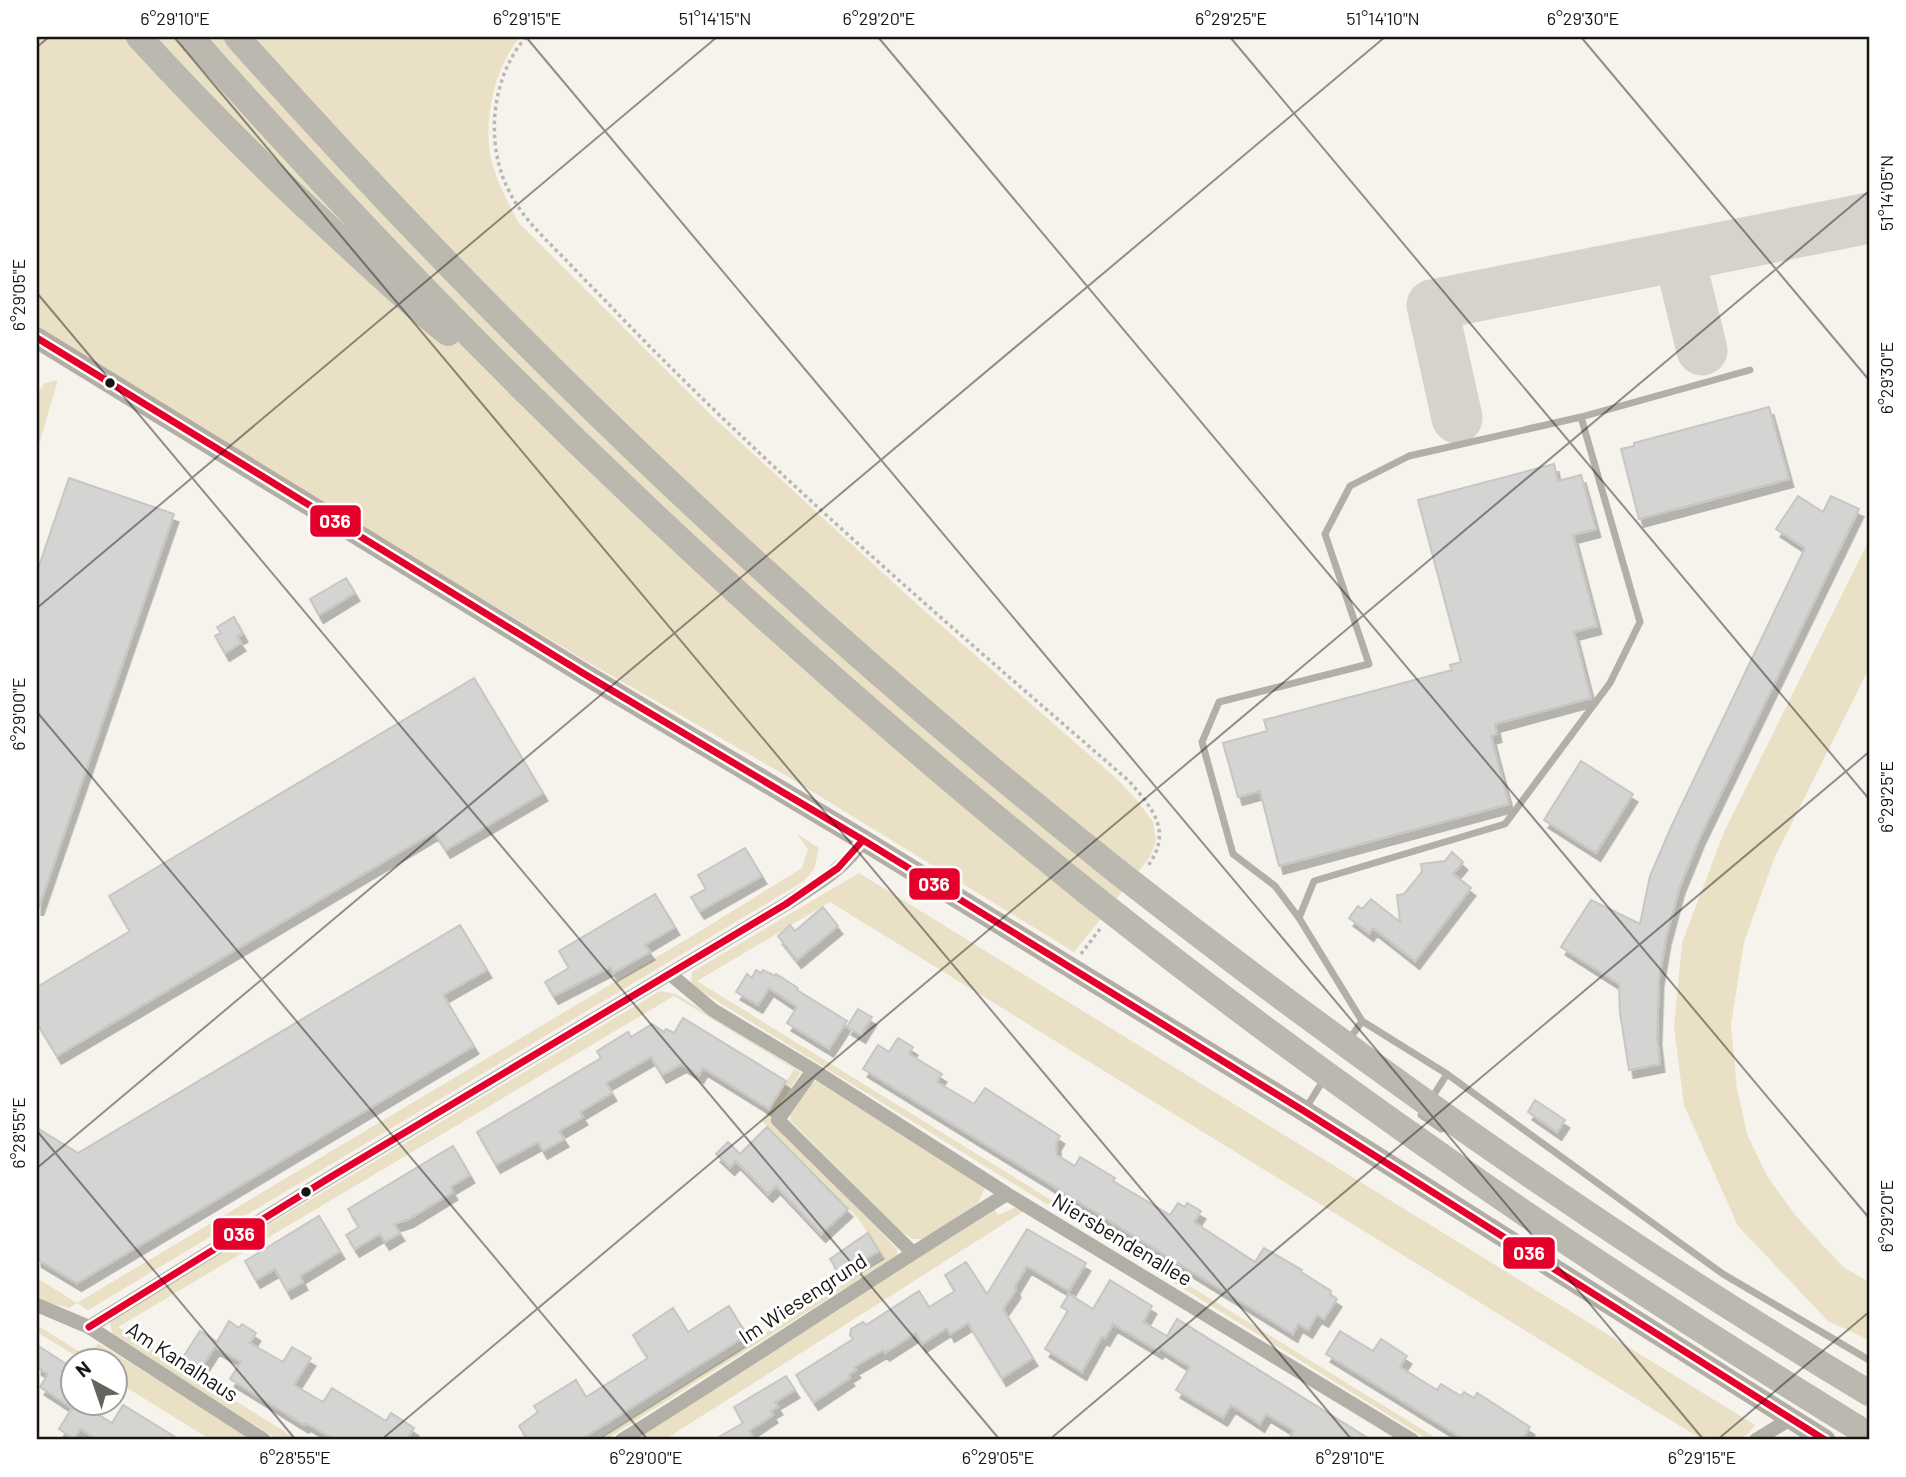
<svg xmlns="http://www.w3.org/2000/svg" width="1906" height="1477" font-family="Barlow,sans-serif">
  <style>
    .green { fill: #e9e0c6 }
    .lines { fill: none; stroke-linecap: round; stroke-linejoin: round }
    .taxiway { stroke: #d6d2cc; stroke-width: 51 }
    .building { fill: #d4d4d3; stroke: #c6c6c5; stroke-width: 2; filter: url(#shadow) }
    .path { stroke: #bab8b0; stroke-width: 3.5; stroke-dasharray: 3.5 3.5; stroke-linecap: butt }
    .lane { stroke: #b2afa6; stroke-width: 7 }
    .street { stroke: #b2afa6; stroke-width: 14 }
    .secondary { stroke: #b2aea4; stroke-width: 21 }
    .highway { stroke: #bab8af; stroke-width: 26 }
    .highway-bridge { stroke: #bab8af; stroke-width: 26 }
    .bus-1-casing { stroke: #fff; stroke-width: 12 }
    .bus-1 { stroke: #e4002b; stroke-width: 7 }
    .ticks { fill: none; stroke: #161511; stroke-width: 2; stroke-opacity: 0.45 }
    .bus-dot { fill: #161511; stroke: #fff; stroke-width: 2.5 }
    .labels { text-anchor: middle; stroke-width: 6; stroke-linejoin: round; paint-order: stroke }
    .street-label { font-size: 21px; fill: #161511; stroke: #fff }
    .line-badge { stroke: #fff; stroke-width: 2.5 }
    .badge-label { font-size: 19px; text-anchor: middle; font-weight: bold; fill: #fff }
    .neatline { fill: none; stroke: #161511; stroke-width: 2.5 }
    .ticks-label { font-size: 18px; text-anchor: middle; fill: #161511 }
  </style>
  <defs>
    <filter id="shadow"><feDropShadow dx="4.5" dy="8" stdDeviation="0" flood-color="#0004"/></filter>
  </defs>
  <rect width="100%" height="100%" fill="#f6f3ec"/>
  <!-- green -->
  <path class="green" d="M37,37H520C497,65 486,108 489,145C491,172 506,198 518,222L714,418L920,607L1118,780L1139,803L1153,822L1156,841L1150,857L1074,952L790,778L579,657L37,330Z
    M58,380L37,451V393L45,383Z
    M1869,540V668L1774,859L1744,942L1731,1025L1737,1089L1747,1134L1767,1176L1796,1216L1843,1267L1869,1282V1340L1828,1321L1738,1226L1684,1105L1674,1027L1682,943L1724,832Z
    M797,834L819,848L814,869L804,881L88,1310L77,1303L70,1308L46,1302L37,1296V1278L77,1303L707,927L802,868L808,849Z
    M859,873L1755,1425C1743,1445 1724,1440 1703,1440L830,902L697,981L1439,1440H1429L691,985L692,972Z
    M660,991L676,994L801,1072L771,1119L897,1249V1255L605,1440H596L884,1258L858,1218L762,1121L794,1069L674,996L118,1327L298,1440H279L113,1337L110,1323L119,1314Z
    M816,1081L978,1181L985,1187L978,1203L923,1239H913L901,1232L791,1121L790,1116L811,1084Z
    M1017,1207L1401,1440H1397L1024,1211L664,1440H632L994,1209L998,1215Z
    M37,1325L88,1357L98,1343L254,1440H211L116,1381V1362L84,1361L37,1332Z"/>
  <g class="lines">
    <!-- taxiway -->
    <path class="taxiway" d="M1679,256L1702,350
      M1457,418L1432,305L1869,218"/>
  </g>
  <!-- building -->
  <path class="building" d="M1769,407L1789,479L1639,519L1621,449L1634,446V443Z
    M1554,464L1558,481L1581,475L1596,529L1573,535L1597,626L1574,632L1591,698L1495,724L1497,734L1491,736L1509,804L1279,866L1260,791L1238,797L1223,743L1267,731L1264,720L1452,670L1450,665L1461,662L1418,500Z
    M69,478L174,514L39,907H37V572Z
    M1798,496L1823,512L1831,496L1859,509L1700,837L1680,886L1666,938L1659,979L1657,1037L1660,1064L1629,1070L1620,1013L1619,984L1561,947L1591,900L1640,924L1650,876L1672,825L1805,548L1776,529Z
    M346,578L355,593L319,615L310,599Z
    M234,617L243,634L237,637L241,643L225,653L215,636L221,633L217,627Z
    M474,678L543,793L446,850L434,832L57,1056L37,1023V987L130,931L109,896Z
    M1581,761L1633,794L1596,853L1544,820Z
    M745,848L762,876L700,911L691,897L706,889L698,875Z
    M1452,852L1463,862L1453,874L1471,888L1415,961L1373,928L1369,933L1349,918L1358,906L1362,909L1371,899L1400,922L1397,895L1404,894L1418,877L1422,871L1421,864L1445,861Z
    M655,894L675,927L645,945L650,952L613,973L610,967L554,996L545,982L569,968L559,951Z
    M823,907L838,926L797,960L778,936L790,925L795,931Z
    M460,925L487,970L443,995L474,1046L77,1283L37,1259V1128L78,1153Z
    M756,970L761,973L763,970L775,976L776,974L798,988L797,990L847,1021L829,1049L787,1023L797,1007L769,988L758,1005L736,992L747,974L752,978Z
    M858,1009L872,1017L861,1035L847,1027Z
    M683,1018L786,1081L769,1109L703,1068L699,1075L682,1064L662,1075L651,1057L606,1083L612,1093L580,1112L583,1117L559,1131L564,1139L543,1151L538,1142L496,1165L477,1132L601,1058L597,1051L628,1032L631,1037L652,1024L664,1032L666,1029L674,1033Z
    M898,1038L913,1047L909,1054L942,1074L937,1082L974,1104L985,1088L1060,1136L1056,1143L1057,1155L1075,1166L1080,1157L1115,1178L1113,1181L1170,1215L1178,1203L1185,1207L1187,1203L1201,1211L1194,1222L1255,1262L1264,1248L1302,1270L1301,1272L1331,1291L1330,1294L1337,1299L1324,1319L1317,1315L1308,1330L1298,1324L1293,1334L863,1069L878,1045L889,1052Z
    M1535,1100L1565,1120L1557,1132L1528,1112Z
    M767,1127L848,1209L821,1234L776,1186L768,1194L736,1161L730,1167L716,1154L728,1142L740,1154Z
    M453,1146L470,1175L450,1187L453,1192L409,1219L394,1224L400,1233L385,1242L380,1234L355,1249L346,1235L359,1227L348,1209Z
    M319,1216L340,1251L300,1276L303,1282L287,1291L275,1269L256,1280L245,1261Z
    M1027,1229L1086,1263L1069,1291L1027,1266L1015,1286L1016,1290L1003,1309L1033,1358L1002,1378L968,1323L950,1334L947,1328L922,1344L916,1333L885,1353L883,1350L854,1367L856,1370L848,1375L850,1378L814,1402L796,1375L853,1339L850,1335L851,1329L863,1322L866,1325L919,1291L929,1307L955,1291L945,1275L966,1262L987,1294Z
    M868,1233L879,1251L840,1274L830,1259Z
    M1110,1280L1152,1306L1143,1322L1167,1336L1177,1319L1371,1440H1288L1294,1431L1266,1414L1260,1424L1231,1405L1223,1418L1176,1390L1190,1367L1160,1348L1158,1351L1113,1324L1105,1338L1102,1336L1082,1372L1045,1349L1068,1311L1061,1307L1069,1294L1093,1309Z
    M729,1306L747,1335L580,1440H528L519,1426L538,1412L534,1406L576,1380L586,1397L648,1358L633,1335L673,1308L688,1332Z
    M229,1321L239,1328L242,1324L256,1333L250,1343L283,1362L292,1347L311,1358L294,1385L323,1402L332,1388L386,1421L391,1413L414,1428L406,1440H335L306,1423L304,1425L230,1379L241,1362L215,1347L200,1370L182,1359L200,1331L217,1342Z
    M1340,1331L1373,1351L1381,1339L1407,1356L1400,1367L1437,1390L1441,1384L1461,1396L1464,1392L1474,1398L1477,1393L1530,1427L1522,1440H1465L1326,1354Z
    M37,1345L74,1369V1406L81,1404L112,1423L123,1405L180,1440H98L80,1429L74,1439L59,1429L72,1408L40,1387L48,1374L37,1367Z
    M786,1376L795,1390L775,1402L778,1407L771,1411L773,1415L749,1431L755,1440H714L743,1423L734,1407Z"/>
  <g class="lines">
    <!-- path -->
    <path class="path" d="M526,37C492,76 485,140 507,187C520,215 541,235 563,257C582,277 602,297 621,317C781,482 956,631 1129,781C1154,810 1173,832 1147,867
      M1081,954L1100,929"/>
    <!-- lane -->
    <path class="lane" d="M1299,918L1314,881L1505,824L1610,683L1640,622L1581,417
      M1362,1021L1447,1074L1723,1274L1869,1360
      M1349,1040L1362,1021L1299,918L1275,886L1233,854L1202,742L1219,702L1369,664L1325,534L1350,486L1409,456L1581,417L1750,370
      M1306,1108L1324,1079
      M1441,1129L1421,1115L1447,1074"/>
    <!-- street -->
    <path class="street" d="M670,974L713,1010L813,1070L1007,1194L1412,1440
      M813,1070L778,1120L912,1252
      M37,1305L89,1327L264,1440
      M89,1327L329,1178L786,904C814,886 845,869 863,840
      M622,1440C751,1360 877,1274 1007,1194
      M1756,1440L1790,1419"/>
    <!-- secondary -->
    <path class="secondary" d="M37,338L586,675L863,840L1304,1111L1825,1440"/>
    <!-- highway -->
    <path class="highway" d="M139,37C204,108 272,176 343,241C378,273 411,305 448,333
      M191,37C468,351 770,638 1097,900
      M237,37C507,340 800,619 1118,872"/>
    <!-- highway-bridge -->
    <path class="highway-bridge" d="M1118,872C1358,1060 1607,1236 1869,1393
      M1097,900C1343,1095 1602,1272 1869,1435"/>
    <!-- bus-1 casing -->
    <g class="bus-1-casing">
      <path id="bus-1" d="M37,338L586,675L863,840L1304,1111L1825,1440
        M89,1327L329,1178L786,904L838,868L863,840"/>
    </g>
    <!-- bus-1 -->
    <use href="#bus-1" class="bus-1"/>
  </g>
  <!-- ticks -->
  <path class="ticks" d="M174,37L1352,1440M526,37L1704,1440M878,37L1869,1218M1230,37L1869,799M1581,37L1869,380M37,47L49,37M37,293L1000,1440M37,608L717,37M37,712L648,1440M37,1131L296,1440M37,1168L1385,37M381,1440L1869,191M1049,1440L1869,752M1717,1440L1869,1312"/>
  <!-- markers -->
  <g class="bus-dot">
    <circle cx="110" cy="383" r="6"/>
    <circle cx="306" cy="1192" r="6"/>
  </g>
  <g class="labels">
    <!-- street labels -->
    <g class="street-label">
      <text transform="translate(1122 1240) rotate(31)" y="7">Niersbendenallee</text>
      <text transform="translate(803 1299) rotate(-33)" y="7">Im Wiesengrund</text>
      <text transform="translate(182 1362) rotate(33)" y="7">Am Kanalhaus</text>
    </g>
  </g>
  <g class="line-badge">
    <rect x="309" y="504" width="53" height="34" rx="7" fill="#e4002b"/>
    <rect x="908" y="867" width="53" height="34" rx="7" fill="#e4002b"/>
    <rect x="212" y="1217" width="54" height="34" rx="7" fill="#e4002b"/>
    <rect x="1502" y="1236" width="54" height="34" rx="7" fill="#e4002b"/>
  </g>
  <g class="badge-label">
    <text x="335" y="528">036</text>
    <text x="934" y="891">036</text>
    <text x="239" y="1241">036</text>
    <text x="1529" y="1260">036</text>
  </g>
  <!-- border -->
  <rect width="1906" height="1477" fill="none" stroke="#ffffff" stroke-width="77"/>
  <!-- north arrow -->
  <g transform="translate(94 1382) rotate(320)"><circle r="33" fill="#ffffff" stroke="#a2a1a0" stroke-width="2"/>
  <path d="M0-5L12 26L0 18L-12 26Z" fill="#64635e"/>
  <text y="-10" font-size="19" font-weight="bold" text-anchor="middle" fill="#161511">N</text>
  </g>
  <rect x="38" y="38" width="1830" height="1400" class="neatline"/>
  <g class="ticks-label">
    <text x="175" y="25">6°29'10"E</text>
    <text x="527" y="25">6°29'15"E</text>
    <text x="715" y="25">51°14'15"N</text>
    <text x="879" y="25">6°29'20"E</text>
    <text x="1231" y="25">6°29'25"E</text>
    <text x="1383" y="25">51°14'10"N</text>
    <text x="1583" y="25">6°29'30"E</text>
    <text transform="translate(1887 193) rotate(-90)" y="6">51°14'05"N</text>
    <text transform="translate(19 295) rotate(-90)" y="6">6°29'05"E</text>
    <text transform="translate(1887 378) rotate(-90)" y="6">6°29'30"E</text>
    <text transform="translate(19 714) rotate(-90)" y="6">6°29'00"E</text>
    <text transform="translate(1887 797) rotate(-90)" y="6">6°29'25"E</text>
    <text transform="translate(19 1133) rotate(-90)" y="6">6°28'55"E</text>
    <text transform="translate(1887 1216) rotate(-90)" y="6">6°29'20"E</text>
    <text x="295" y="1464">6°28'55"E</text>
    <text x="646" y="1464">6°29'00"E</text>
    <text x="998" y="1464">6°29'05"E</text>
    <text x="1350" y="1464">6°29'10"E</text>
    <text x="1702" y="1464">6°29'15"E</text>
  </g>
</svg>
